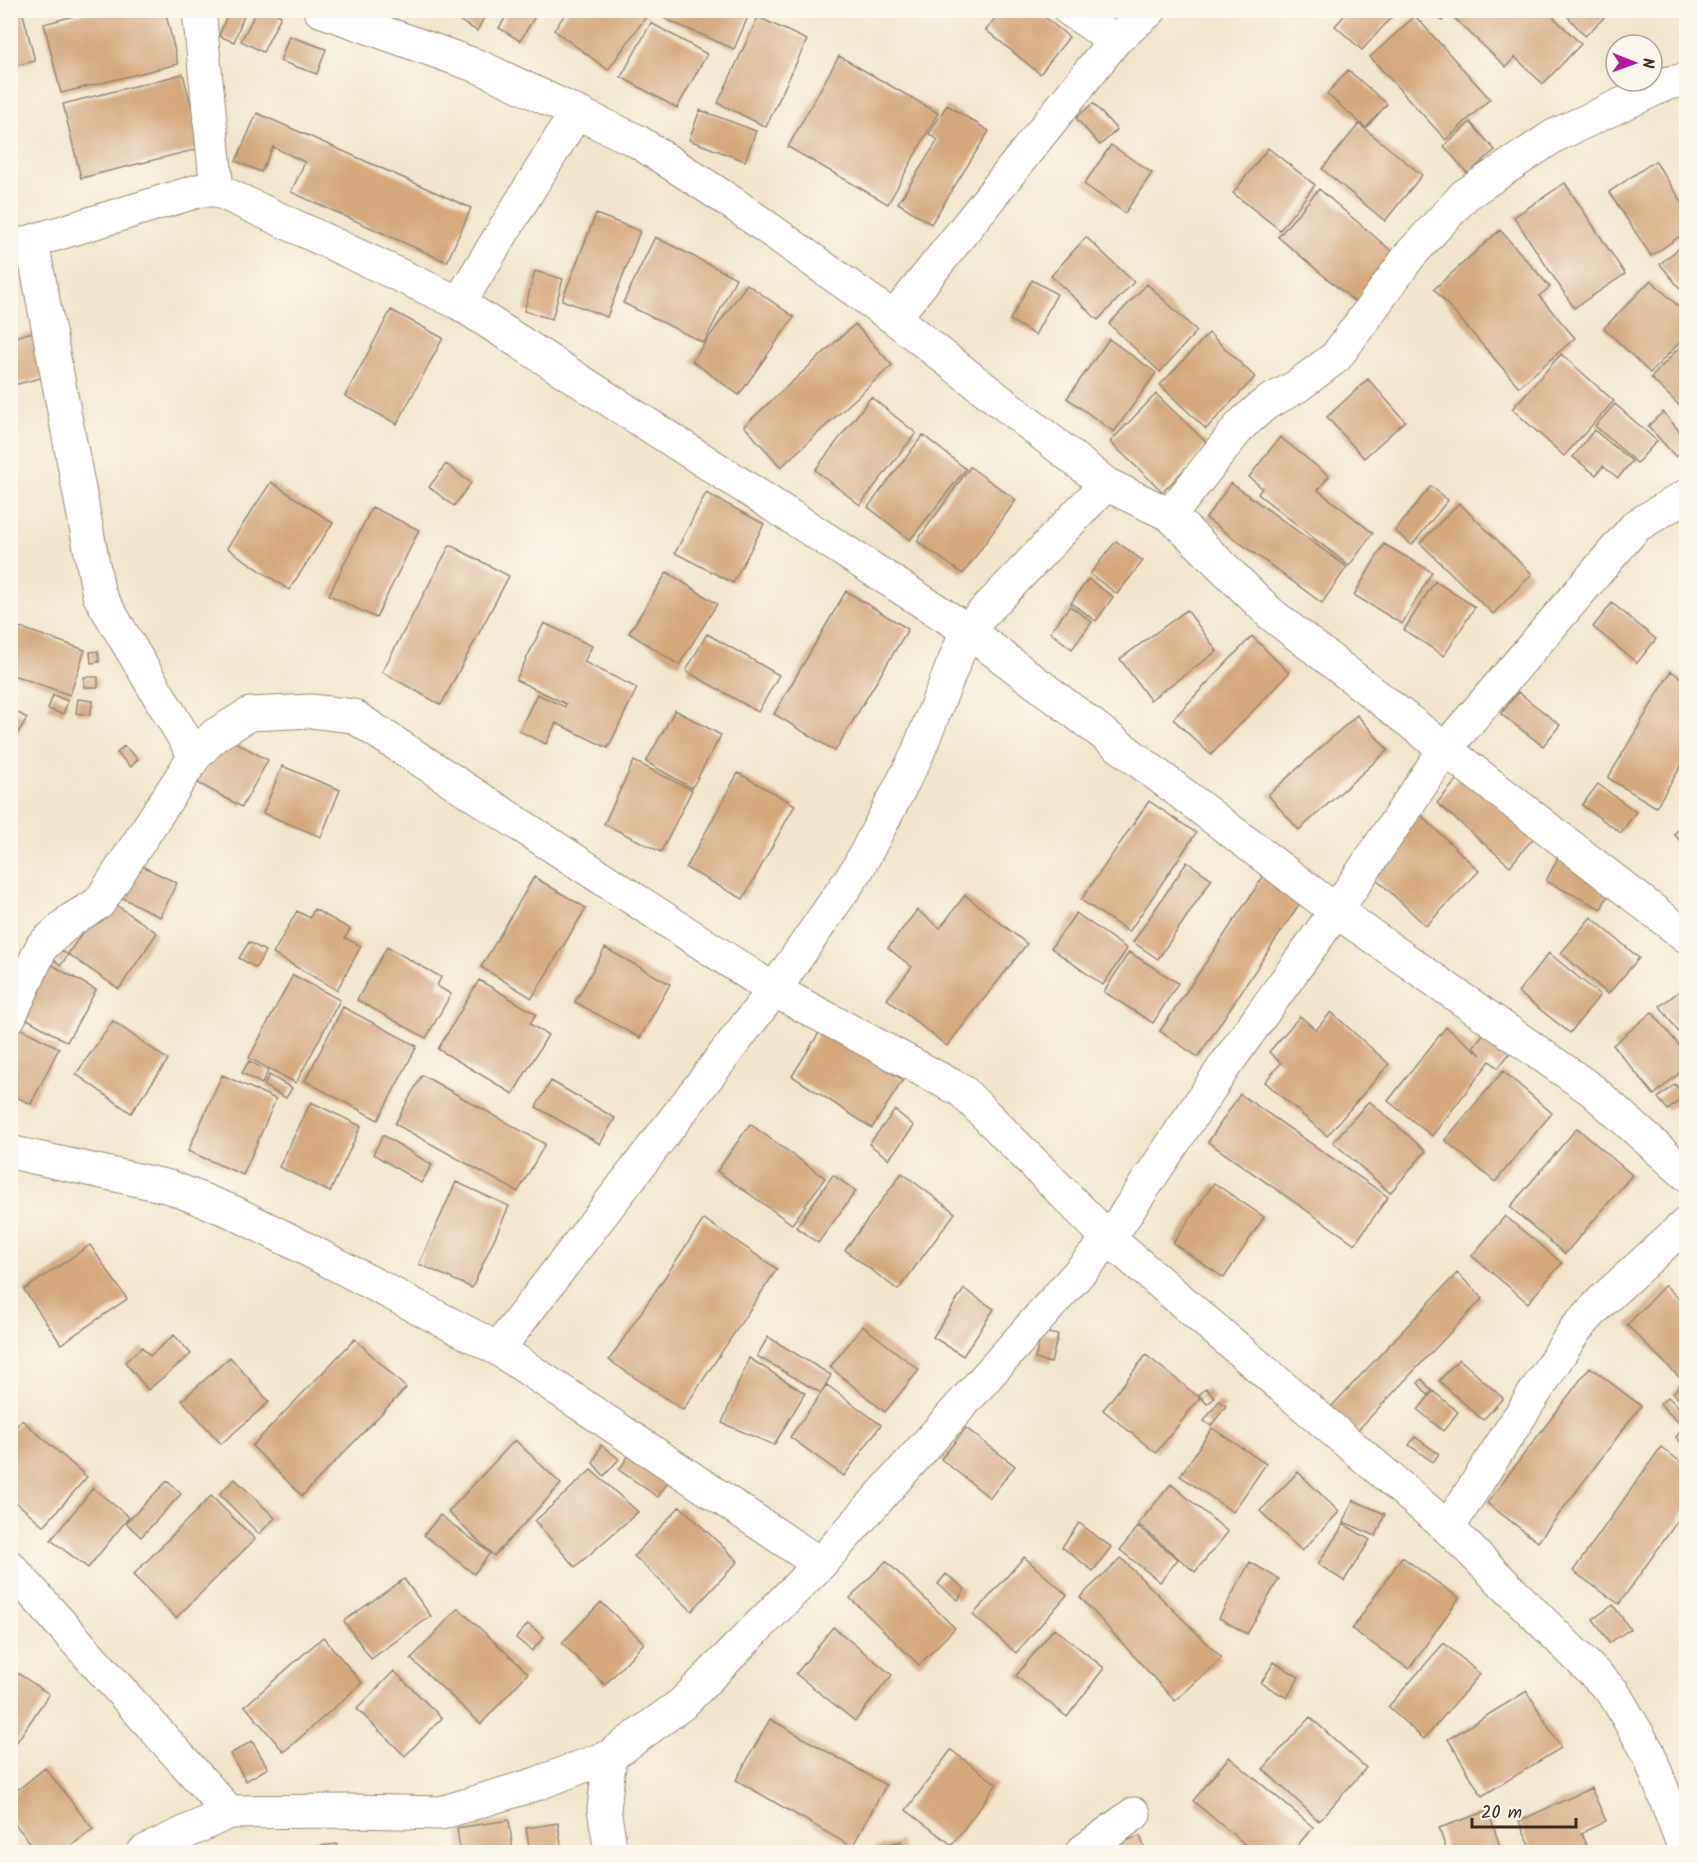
<svg xmlns="http://www.w3.org/2000/svg" width="1697" height="1863" font-family="Kalam,sans-serif">
  <style>
    .building { fill: #d4a87d }
    .lines { fill: none; stroke-linecap: round; stroke-linejoin: round }
    .street-casing { stroke: #968874; stroke-width: 35 }
    .street { stroke: #fff; stroke-width: 33 }
  </style>
  <rect width="100%" height="100%" fill="#fbf7ec"/>
  <filter id="ink" filterUnits="userSpaceOnUse"><feTurbulence type="fractalNoise" baseFrequency=".0167" numOctaves="2"/><feDisplacementMap in="SourceGraphic" scale="12" xChannelSelector="R" yChannelSelector="G"/><feConvolveMatrix kernelMatrix="1 2 1 2 8 2 1 2 1" color-interpolation-filters="sRGB"/></filter>
  <filter id="wash" filterUnits="userSpaceOnUse"><feTurbulence type="fractalNoise" baseFrequency=".008" numOctaves="4" result="noise"/><feDisplacementMap in="SourceGraphic" scale="24" xChannelSelector="R" yChannelSelector="G"/><feGaussianBlur stdDeviation="1.35" result="paint"/><feColorMatrix in="noise" values="0 0 0 0 0 0 0 0 0 0 0 0 0 0 0 0 0 1.4 0 .05"/><feComposite in="paint" operator="in"/></filter>
  <g filter="url(#wash)">
    <rect width="100%" height="100%" fill="#f1e6cb"/>
    <g id="blocks">
      <!-- building -->
      <path class="building" d="M10,10H22L35,61L10,67Z
        M96,10H165L178,64L61,93L44,24Z
        M229,10H246L234,42L219,36Z
        M257,10H271L281,16L263,52L241,41Z
        M442,10H488L477,31Z
        M510,10H539L520,41L499,28Z
        M568,10H643L648,14L608,70L554,30Z
        M666,10H751L734,49L663,18Z
        M1001,10H1036L1069,37L1040,74L986,30Z
        M1349,10H1398L1362,50L1335,26Z
        M1431,10H1546L1581,44L1543,84L1515,57L1506,67L1450,14L1442,21Z
        M1562,10H1612L1585,36Z
        M1415,16L1490,99L1446,140L1370,57Z
        M758,17L807,40L766,127L718,103Z
        M651,23L707,54L677,108L621,77Z
        M289,36L326,49L317,74L280,61Z
        M839,56L938,113L888,204L788,147Z
        M1348,70L1387,104L1366,128L1327,94Z
        M183,74L202,148L81,178L63,104Z
        M1093,103L1117,130L1100,145L1076,118Z
        M947,105L989,131L931,224L898,203L938,140L929,134Z
        M700,110L756,131L745,161L689,140Z
        M257,113L471,208L447,262L291,192L305,162L273,147L261,172L236,161Z
        M1470,122L1495,150L1468,174L1444,146Z
        M1359,124L1422,175L1385,221L1322,169Z
        M1111,145L1152,173L1125,213L1084,184Z
        M1268,148L1315,185L1280,230L1233,193Z
        M1655,161L1686,208V232L1651,256L1609,192Z
        M1565,183L1625,274L1574,308L1514,217Z
        M1319,189L1395,254L1355,302L1278,237Z
        M596,214L640,231L607,317L562,300Z
        M1500,230L1550,287L1539,296L1575,338L1519,387L1434,289Z
        M655,237L736,278L704,343L623,303Z
        M1086,237L1134,282L1098,320L1051,276Z
        M1686,242V296L1660,264Z
        M535,271L563,279L552,319L524,311Z
        M1032,280L1057,294L1035,335L1010,320Z
        M1651,280L1686,314V336L1650,373L1604,328Z
        M747,284L794,317L739,395L692,361Z
        M1147,284L1197,331L1160,372L1109,324Z
        M391,310L443,338L397,424L345,396Z
        M855,324L892,365L781,467L744,426Z
        M37,331L48,376L10,386V338Z
        M1209,333L1255,377L1206,429L1160,385Z
        M1109,339L1156,373L1114,432L1067,398Z
        M1686,340V412L1651,378Z
        M1561,354L1614,401L1564,456L1512,409Z
        M1368,379L1405,421L1364,458L1327,417Z
        M1156,394L1208,444L1163,492L1110,442Z
        M871,397L916,433L860,505L815,470Z
        M1615,404L1657,441L1637,463L1595,426Z
        M1663,412L1686,439V448L1676,457L1648,426Z
        M1594,430L1632,461L1618,478L1603,466L1596,475L1573,457Z
        M923,435L966,469L910,540L868,507Z
        M1280,437L1329,476L1318,490L1373,533L1349,566L1258,494L1262,488L1249,477Z
        M446,464L471,483L454,506L429,487Z
        M970,467L1016,500L963,574L917,541Z
        M271,482L333,523L289,590L227,548Z
        M1231,483L1347,567L1322,603L1206,518Z
        M1431,486L1448,500L1412,545L1395,531Z
        M706,493L764,524L733,583L675,553Z
        M1459,503L1532,574L1493,614L1420,543Z
        M372,507L419,530L376,618L329,595Z
        M1116,541L1143,561L1117,594L1090,574Z
        M1384,544L1432,572L1402,624L1354,595Z
        M450,545L509,576L441,705L382,672Z
        M667,572L717,604L679,665L629,633Z
        M1088,579L1113,597L1096,621L1071,603Z
        M1435,581L1475,607L1444,656L1404,630Z
        M846,591L908,629L835,751L774,714Z
        M1612,603L1656,639L1637,663L1593,627Z
        M1070,606L1092,622L1072,649L1050,632Z
        M1187,610L1217,651L1150,700L1120,659Z
        M544,623L592,646L584,662L637,688L608,748L556,723L546,744L519,731L537,694L565,707L566,704L516,680Z
        M10,624L85,650L70,695L10,674Z
        M707,634L779,675L758,712L686,671Z
        M1252,636L1289,673L1211,755L1173,719Z
        M98,651L99,662L91,663L90,652Z
        M1671,671L1686,681V758L1656,807L1608,778Z
        M84,677H98V687H84Z
        M1518,692L1560,725L1543,746L1501,714Z
        M53,695L68,701L63,714L48,709Z
        M78,699L93,701L90,715L76,713Z
        M10,708L27,718L10,746Z
        M675,710L721,735L692,788L646,762Z
        M1357,715L1388,750L1299,830L1268,795Z
        M224,736L268,760L242,807L198,783Z
        M124,746L138,759L131,767L117,753Z
        M634,761L692,790L661,852L604,824Z
        M282,766L340,790L321,837L263,813Z
        M738,773L795,805L743,899L686,868Z
        M1462,774L1535,836L1510,866L1437,803Z
        M1598,784L1636,812L1621,833L1582,805Z
        M1149,801L1196,833L1129,932L1081,900Z
        M1419,813L1479,871L1426,926L1366,869Z
        M1686,821V847L1674,834Z
        M117,854L177,883L160,917L101,887Z
        M1559,856L1614,883L1601,909L1546,881Z
        M1187,862L1212,879L1158,959L1133,942Z
        M1265,874L1302,900L1198,1057L1160,1031Z
        M534,877L586,908L532,998L481,967Z
        M965,895L1027,944L947,1046L887,999L912,967L888,948L917,910L940,928Z
        M106,898L157,933L119,989L68,954Z
        M314,909L350,929L345,938L361,946L337,990L273,954L297,911L310,918Z
        M1076,913L1127,949L1103,985L1051,948Z
        M1591,917L1639,958L1608,994L1561,953Z
        M249,942L265,951L256,968L239,958Z
        M53,945L68,955L61,965L47,955Z
        M387,947L441,977L437,986L451,994L426,1038L357,1000Z
        M605,948L670,984L640,1038L575,1002Z
        M1129,952L1178,983L1153,1023L1104,992Z
        M1549,953L1600,995L1570,1033L1518,992Z
        M45,961L96,990L67,1042L15,1012Z
        M293,975L340,1000L296,1083L249,1058Z
        M479,980L536,1014L530,1024L548,1035L513,1094L438,1049Z
        M1686,986V1043L1660,1006Z
        M343,1007L417,1046L378,1120L305,1081Z
        M1331,1012L1389,1064L1327,1136L1265,1082L1281,1063L1269,1052L1300,1016L1316,1030Z
        M1652,1012L1686,1054V1067L1654,1095L1613,1045Z
        M113,1021L168,1060L131,1113L76,1074Z
        M10,1023L59,1048L31,1104L10,1094Z
        M1446,1027L1481,1055L1473,1047L1489,1027L1514,1048L1498,1068L1490,1061L1432,1136L1388,1101Z
        M822,1028L903,1080L872,1128L792,1076Z
        M249,1061L268,1071L262,1084L242,1073Z
        M1503,1071L1552,1113L1495,1182L1445,1140Z
        M222,1075L276,1099L243,1175L188,1151Z
        M269,1075L292,1088L286,1098L264,1086Z
        M422,1075L545,1144L518,1192L395,1124Z
        M551,1081L615,1118L600,1144L536,1107Z
        M1675,1084L1684,1096L1668,1110L1658,1098Z
        M1240,1094L1388,1197L1355,1244L1208,1142Z
        M1369,1101L1426,1151L1390,1193L1333,1142Z
        M311,1102L361,1126L330,1192L279,1167Z
        M895,1110L914,1126L889,1159L869,1144Z
        M750,1124L825,1178L792,1224L717,1171Z
        M1577,1128L1632,1175L1565,1254L1510,1207Z
        M383,1135L432,1165L421,1183L373,1154Z
        M902,1173L955,1213L898,1290L845,1250Z
        M833,1175L856,1191L818,1243L796,1227Z
        M456,1182L509,1206L472,1288L419,1264Z
        M1214,1183L1264,1217L1224,1278L1173,1243Z
        M1505,1216L1562,1263L1528,1303L1472,1256Z
        M704,1219L777,1269L683,1410L609,1360Z
        M90,1245L127,1299L61,1344L24,1290Z
        M1457,1273L1483,1298L1357,1431L1331,1407Z
        M1665,1285L1686,1306V1384L1627,1325Z
        M964,1289L994,1309L963,1356L933,1337Z
        M863,1326L919,1370L885,1412L830,1367Z
        M1042,1332L1058,1335L1051,1363L1035,1359Z
        M174,1335L191,1354L148,1390L125,1362L142,1347L150,1356Z
        M768,1337L831,1375L821,1393L757,1356Z
        M355,1339L406,1388L302,1496L252,1446Z
        M1146,1355L1200,1398L1156,1453L1103,1410Z
        M230,1357L269,1402L221,1444L182,1400Z
        M749,1358L805,1393L774,1445L722,1423Z
        M1459,1359L1503,1398L1483,1420L1439,1381Z
        M1590,1367L1641,1406L1538,1542L1487,1503Z
        M1422,1379L1432,1391L1428,1395L1418,1383Z
        M1682,1383L1686,1387V1406L1673,1393Z
        M827,1385L881,1425L844,1476L790,1437Z
        M1206,1388L1215,1398L1207,1404L1199,1395Z
        M1433,1391L1458,1412L1443,1431L1418,1410Z
        M1668,1397L1686,1414L1678,1422L1660,1404Z
        M1219,1401L1226,1406L1211,1426L1204,1421Z
        M22,1420L87,1477L44,1526L10,1497V1433Z
        M1686,1424V1447L1676,1437Z
        M966,1428L1015,1466L990,1498L941,1459Z
        M1212,1428L1266,1464L1233,1512L1180,1476Z
        M1415,1437L1439,1454L1433,1462L1409,1445Z
        M515,1440L561,1484L494,1556L448,1512Z
        M601,1445L619,1459L604,1476L593,1463Z
        M1661,1447L1686,1466V1509L1619,1604L1573,1571Z
        M629,1455L668,1482L658,1497L619,1470Z
        M591,1470L638,1512L575,1567L535,1521Z
        M1298,1472L1339,1512L1302,1551L1260,1511Z
        M235,1479L275,1518L259,1534L219,1494Z
        M167,1481L181,1494L141,1537L126,1523Z
        M1171,1484L1228,1532L1195,1572L1138,1524Z
        M93,1488L129,1517L88,1568L51,1540Z
        M211,1496L255,1539L176,1618L133,1575Z
        M1353,1500L1385,1514L1376,1536L1344,1522Z
        M680,1506L738,1561L692,1611L634,1556Z
        M440,1515L490,1553L474,1574L424,1535Z
        M1079,1523L1111,1547L1093,1571L1062,1547Z
        M1344,1524L1370,1540L1344,1581L1318,1564Z
        M1138,1527L1178,1559L1160,1582L1120,1550Z
        M1024,1557L1067,1595L1016,1653L973,1615Z
        M1402,1557L1459,1598L1409,1669L1352,1629Z
        M1121,1558L1222,1658L1175,1701L1080,1597Z
        M886,1561L955,1628L919,1665L850,1598Z
        M1250,1562L1279,1579L1247,1634L1219,1618Z
        M946,1574L965,1589L958,1600L938,1584Z
        M404,1579L431,1616L371,1659L344,1621Z
        M601,1602L644,1643L605,1685L562,1643Z
        M1613,1605L1630,1629L1609,1643L1593,1619Z
        M458,1608L528,1673L481,1724L411,1659Z
        M528,1624L544,1637L532,1651L516,1638Z
        M833,1627L892,1675L855,1721L796,1674Z
        M1054,1628L1104,1668L1067,1717L1016,1676Z
        M323,1637L362,1683L284,1752L245,1706Z
        M1444,1643L1480,1674L1424,1739L1388,1707Z
        M1274,1662L1299,1677L1287,1698L1261,1683Z
        M10,1668L49,1694L10,1752Z
        M394,1671L442,1718L405,1756L357,1709Z
        M1527,1691L1561,1748L1482,1796L1448,1739Z
        M1310,1717L1366,1768L1319,1821L1263,1769Z
        M770,1719L886,1785L852,1847L736,1780Z
        M252,1741L268,1768L246,1781L230,1754Z
        M951,1750L997,1784L952,1845L906,1810Z
        M1229,1757L1313,1827L1292,1852H1254L1193,1801Z
        M45,1768L93,1829L63,1852H38L10,1818V1796Z
        M1591,1788L1606,1821L1581,1833L1589,1852H1533L1519,1821Z
        M1488,1811L1502,1852H1447L1439,1828Z
        M509,1820L513,1852H460L457,1828Z
        M558,1823L562,1852H530L526,1828Z
        M1140,1836L1146,1852H1096Z
        M901,1841L904,1852H855Z
        M337,1844L338,1852H269V1851Z"/>
    </g>
  </g>
  <g filter="url(#ink)">
    <use href="#blocks" fill-opacity="0" stroke="#968874" stroke-width="1.5"/>
    <g class="lines">
      <!-- street casing -->
      <g class="street-casing">
        <path id="street" d="M199,10L217,190
          M320,10L480,67L637,141L731,202L894,318L1106,484L1170,515L1271,614L1686,936
          M1070,10L1115,40
          M32,242L99,595L195,756
          M10,248L201,190H217L459,303L967,630L1336,911L1592,1090L1686,1174
          M459,303L576,113
          M894,318L1115,40L1150,10
          M1170,515L1241,425L1265,404L1296,387L1336,357L1410,255L1465,195L1554,136L1668,83L1686,80
          M10,1016L42,946L71,920L99,903L195,756L215,735L250,714L311,711L353,716L774,990L962,1091L1109,1239L1448,1528L1613,1692L1648,1752L1686,1852
          M10,1152L170,1187L233,1212L289,1240L498,1349L820,1564
          M498,1349L774,990L857,870L916,757L967,630L1106,484
          M1448,1528L1575,1330L1603,1300L1686,1224
          M10,1567L229,1812
          M610,1756L604,1809L611,1852
          M144,1852L229,1812L352,1811L441,1813L536,1784L610,1756L682,1704L820,1564L1109,1239L1224,1067L1336,911L1445,749L1636,526L1686,496
          M1082,1852L1134,1814"/>
      </g>
      <!-- street -->
      <use href="#street" class="street"/>
    </g>
  </g>
  <!-- margin -->
  <rect width="1697" height="1863" fill="none" stroke="#fbf7ec" stroke-width="36"/>
  <!-- north arrow -->
  <g transform="translate(1634 63) rotate(91)"><circle r="28" fill="#fbf7ec" stroke="#aea59a" stroke-width="1.5"/>
  <path d="M0-4.5L10 22L0 15L-10 22Z" fill="#b5179e"/>
  <text y="-9" font-size="16" font-weight="bold" text-anchor="middle" fill="#3b2a1e">N</text>
  </g>
  <!-- scale -->
  <path d="M1472 1818v9h104v-9" fill="none" stroke="#3b2a1e" stroke-width="3"/>
  <text x="1481" y="1818" font-size="18" fill="#3b2a1e" stroke="#fbf7ec" stroke-width="4.5" paint-order="stroke">20 m</text>
</svg>
